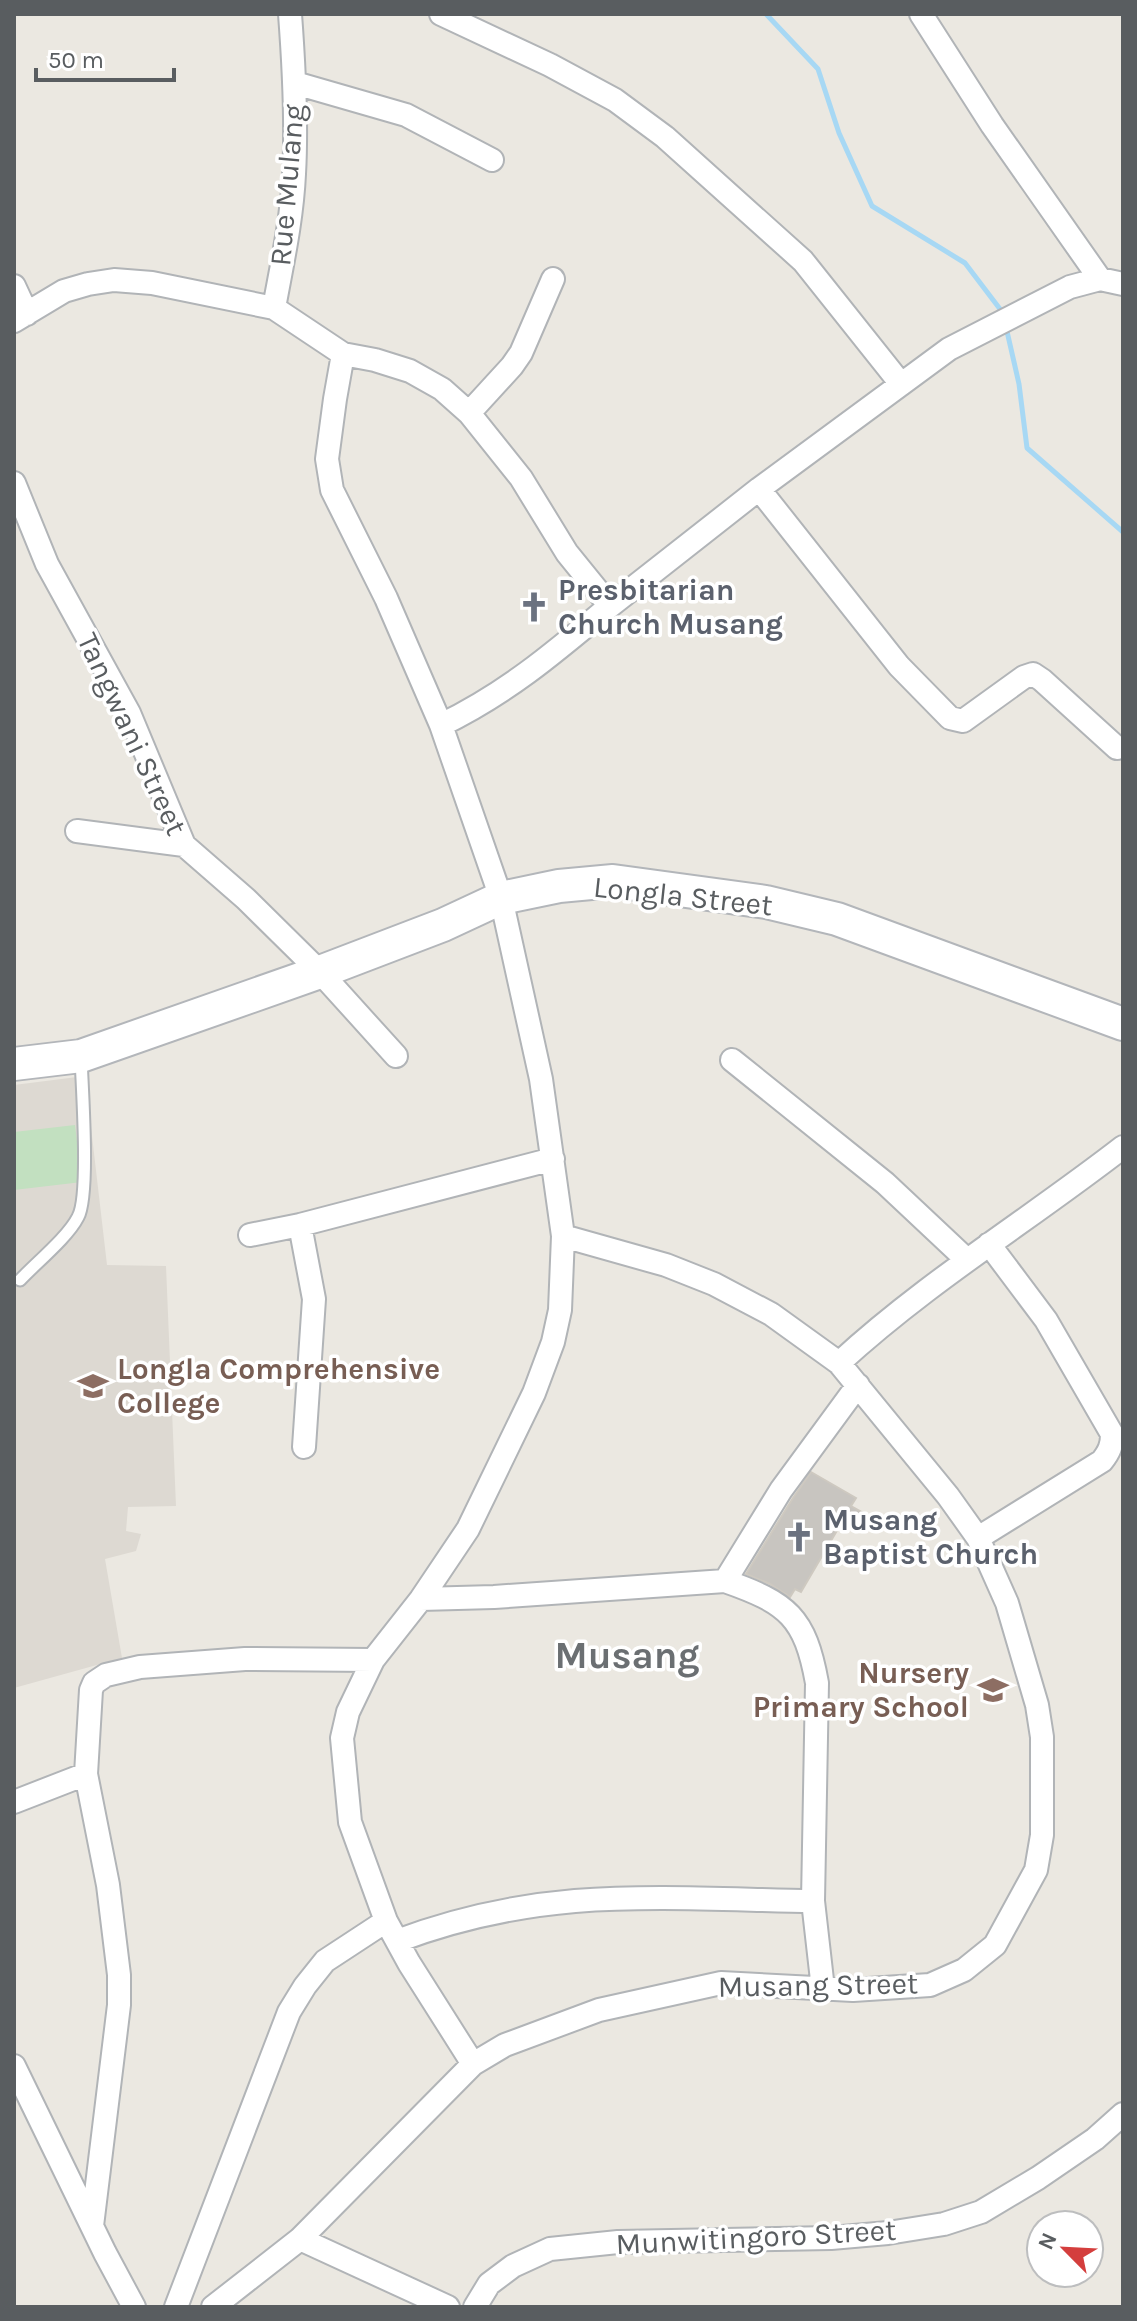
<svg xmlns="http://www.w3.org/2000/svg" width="1137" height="2321" font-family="Karla,sans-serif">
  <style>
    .education { fill: #ddd9d2 }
    .green { fill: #c2e0c0 }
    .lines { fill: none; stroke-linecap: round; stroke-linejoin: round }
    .stream { stroke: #a7d8f4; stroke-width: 5 }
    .building { fill: #c8c5c0; stroke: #cec9c0; stroke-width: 2 }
    .service-casing { stroke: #b1b4b7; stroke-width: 15 }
    .minor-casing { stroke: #b1b4b7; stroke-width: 26 }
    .secondary-casing { stroke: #b3b6ba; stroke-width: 36 }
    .service { stroke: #fff; stroke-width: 11 }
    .minor { stroke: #fff; stroke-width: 22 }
    .secondary { stroke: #fff; stroke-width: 32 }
    .labels { text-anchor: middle; stroke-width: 7; stroke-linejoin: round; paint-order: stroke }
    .street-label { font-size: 30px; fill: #595d60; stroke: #fff }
    .worship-label { font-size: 30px; font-weight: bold; fill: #5b616d; stroke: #fff; text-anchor: start }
    .education-label { font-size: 30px; font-weight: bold; fill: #785e54; stroke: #fff; text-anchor: start }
    .district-label { font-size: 38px; font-weight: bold; fill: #6b6f72; stroke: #fff }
  </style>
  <rect width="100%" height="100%" fill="#ebe8e1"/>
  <!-- education -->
  <path class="education" d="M85,1076L107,1265L166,1266L176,1506L128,1507L126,1531L141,1534L136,1551L105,1559L122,1658L14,1688V1085Z"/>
  <!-- green -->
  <path class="green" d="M75,1125L82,1182L14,1190V1132Z"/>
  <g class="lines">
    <!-- stream -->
    <path class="stream" d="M766,14L818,69L839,133L872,206L965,263L1003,313
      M1006,327L1019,384L1027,448L1123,532"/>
  </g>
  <!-- building -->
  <path class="building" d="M811,1472L856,1498L851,1506L865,1514L856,1530L842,1522L801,1592L795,1589L790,1597L770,1584L746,1574L793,1498Z"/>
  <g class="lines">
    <!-- service casing -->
    <g class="service-casing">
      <path id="service" d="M20,1280C36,1263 68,1237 78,1217C90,1195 82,1088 81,1057"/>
    </g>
    <!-- minor casing -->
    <g class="minor-casing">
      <path id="minor" d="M441,14L550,65L615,100L665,137L803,261L901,384
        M921,14L992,125L1100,279
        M295,83L406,115L492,160
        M14,286L27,314
        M274,308C282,264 292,219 294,174C297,121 294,67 290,14
        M14,321L64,291L88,284L114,280L152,283L274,308L343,354L335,399L327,459L332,490L386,598L441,725L501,898L541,1079L563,1236L560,1310L553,1342L534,1393L468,1529L421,1599L373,1660L348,1712L342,1738L350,1822L386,1921L409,1963L473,2064
        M343,354L375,360L410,371L442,389L469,413L521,478L567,553L610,606C554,653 507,693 441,725
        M469,413L512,366L521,353L553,279
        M14,483L47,564L129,713L184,845L246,899L320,972L396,1056
        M759,489L899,666L950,718L963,721L1024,677L1033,674L1042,680L1117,748
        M610,606L759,489L949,349L1070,287L1100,279L1123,284
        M77,831L184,845
        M732,1060L885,1183L967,1260
        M300,1225L314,1299L304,1447
        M250,1235L300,1225L553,1159
        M839,1363C927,1282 1029,1220 1123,1147
        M978,1538L1102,1461C1109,1452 1112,1446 1112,1434L1046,1320L989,1244
        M725,1581L781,1490L858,1385
        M421,1599L494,1597L725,1581C788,1603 805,1617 817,1683L813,1901L823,1989
        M14,1802L86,1774
        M397,1941C453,1920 516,1906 575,1901C654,1895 735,1900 813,1901
        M14,2066L105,2253L134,2307
        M92,2226L119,2005V1975L108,1885L86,1774L91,1690L94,1683L106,1675L140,1667L245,1659L373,1660
        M300,2239L448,2307
        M176,2307L289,2012L305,1986L325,1961L386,1921
        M213,2307L300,2239L473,2064L505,2045L599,2010L721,1983L853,1990L930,1985L964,1970L995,1945L1036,1870L1042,1835V1737L1037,1705L1007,1603L978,1538L948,1496L839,1363L771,1314L714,1284L666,1265L563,1236
        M475,2307L489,2284L513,2266L550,2249L618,2242L831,2238L888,2233L944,2224L981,2212L1038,2178L1095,2139L1123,2114"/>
    </g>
    <!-- secondary casing -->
    <g class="secondary-casing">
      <path id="secondary" d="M14,1064L81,1056L320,972L443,925L501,898L559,886L613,881L766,902L837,919L1123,1024"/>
    </g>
    <!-- service -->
    <use href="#service" class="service"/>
    <!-- minor -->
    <use href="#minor" class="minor"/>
    <!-- secondary -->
    <use href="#secondary" class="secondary"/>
  </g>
  <!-- icons -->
  <defs>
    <g id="church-bare" transform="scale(2.4)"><path d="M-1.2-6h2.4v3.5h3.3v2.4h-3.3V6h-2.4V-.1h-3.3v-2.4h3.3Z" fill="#6b7280" stroke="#fff" stroke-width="2.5" paint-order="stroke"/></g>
    <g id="school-bare" transform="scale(2.4)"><path d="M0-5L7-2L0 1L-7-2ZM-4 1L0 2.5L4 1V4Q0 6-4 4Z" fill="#8d6e63" stroke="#fff" stroke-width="2.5" paint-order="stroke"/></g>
  </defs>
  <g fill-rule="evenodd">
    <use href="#church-bare" x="534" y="607"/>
    <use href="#school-bare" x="93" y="1386"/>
    <use href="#church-bare" x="799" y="1537"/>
    <use href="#school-bare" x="993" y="1690"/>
  </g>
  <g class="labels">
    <!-- street labels -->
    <g class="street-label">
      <text transform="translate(287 185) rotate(-85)" y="10">Rue Mulang</text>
      <text transform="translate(132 734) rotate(65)" y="10">Tangwani Street</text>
      <text transform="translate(683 896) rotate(6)" y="10">Longla Street</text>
      <text transform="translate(818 1985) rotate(-1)" y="10">Musang Street</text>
      <text transform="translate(756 2237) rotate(-3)" y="10">Munwitingoro Street</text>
    </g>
    <!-- worship labels -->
    <g class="worship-label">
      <text x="558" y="600">Presbitarian<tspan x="558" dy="34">Church Musang</tspan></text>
      <text x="823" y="1530">Musang<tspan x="823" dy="34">Baptist Church</tspan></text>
    </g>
    <!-- education labels -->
    <g class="education-label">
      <text x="117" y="1379">Longla Comprehensive<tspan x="117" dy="34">College</tspan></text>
      <text x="969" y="1683" text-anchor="end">Nursery<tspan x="969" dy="34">Primary School</tspan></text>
    </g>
    <!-- district labels -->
    <g class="district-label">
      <text x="627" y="1668">Musang</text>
    </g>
  </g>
  <!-- border -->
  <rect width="1137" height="2321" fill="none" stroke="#595d60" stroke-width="32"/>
  <!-- north arrow -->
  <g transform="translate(1065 2249) rotate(294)"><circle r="38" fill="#ffffff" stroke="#bdbebf" stroke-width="2"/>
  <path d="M0-6L14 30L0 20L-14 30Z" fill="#d43e3d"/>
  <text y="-12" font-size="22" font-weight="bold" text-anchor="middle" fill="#595d60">N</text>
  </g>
  <!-- scale -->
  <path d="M36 68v12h138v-12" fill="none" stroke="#595d60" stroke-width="4"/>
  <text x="48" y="68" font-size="24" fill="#595d60" stroke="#ffffff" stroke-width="6" paint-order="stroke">50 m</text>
</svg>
